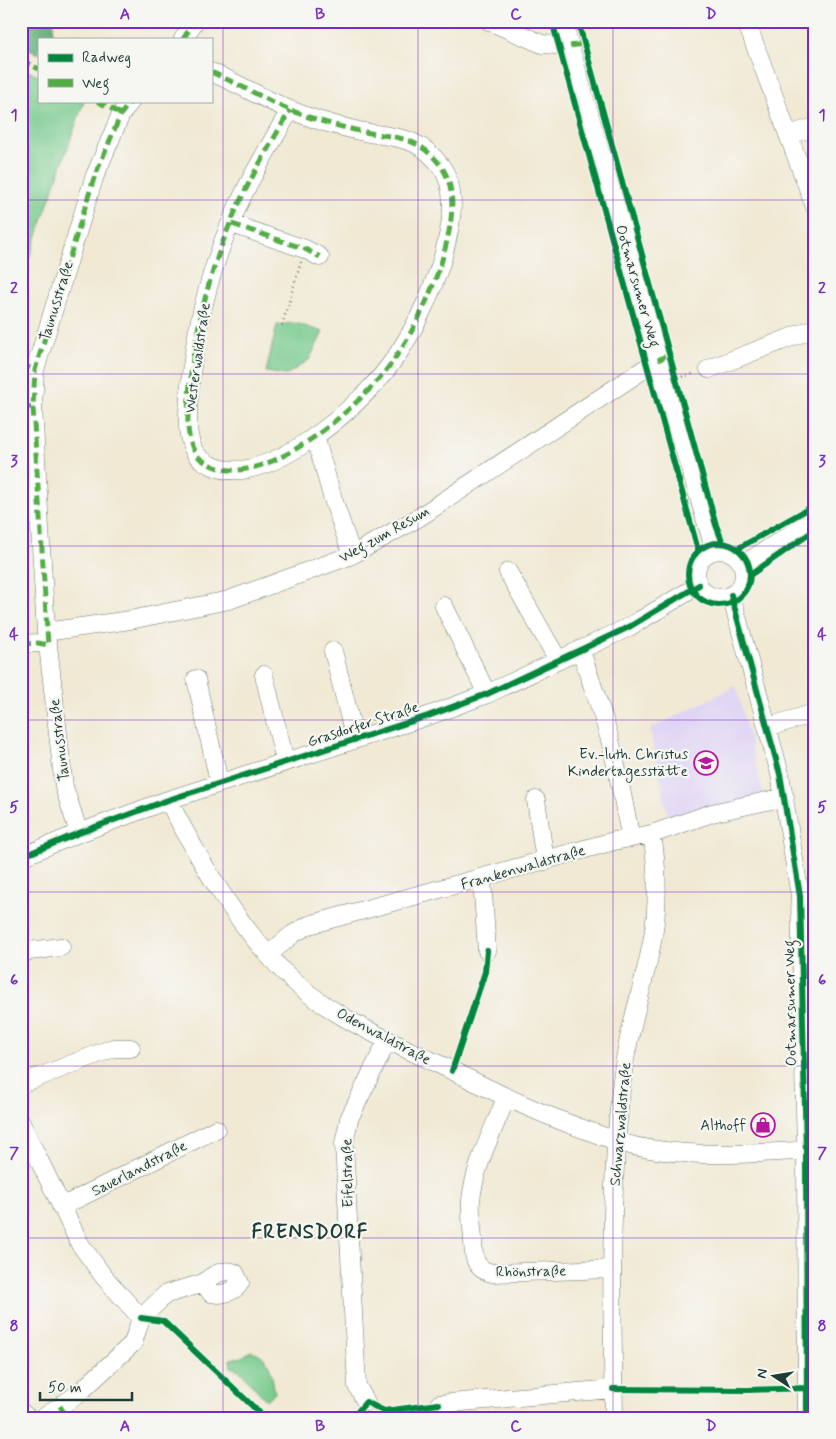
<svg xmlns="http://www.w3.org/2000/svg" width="836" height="1439" font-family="Mynerve,sans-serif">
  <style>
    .built { fill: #dfd4f5 }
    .green { fill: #77ca8d; stroke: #4b8460 }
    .forest { fill: #61ae78; stroke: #407656 }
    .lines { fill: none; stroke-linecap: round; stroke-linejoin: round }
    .minor-casing { stroke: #68796c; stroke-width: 19 }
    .path { stroke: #68796c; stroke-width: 2.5; stroke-dasharray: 1 4; stroke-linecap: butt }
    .minor { stroke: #fff; stroke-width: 18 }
    .quiet { stroke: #52ad45; stroke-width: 5; stroke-dasharray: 10 5; stroke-linecap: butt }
    .cycleway-casing { stroke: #f6f6f2; stroke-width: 9 }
    .cycleway { stroke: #00873e; stroke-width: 6 }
    .grid { fill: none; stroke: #7b2cbf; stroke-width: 1; stroke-opacity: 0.55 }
    .labels { text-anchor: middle; stroke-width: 4.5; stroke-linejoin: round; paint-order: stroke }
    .street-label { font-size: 15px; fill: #1f3d34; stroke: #f6f6f2 }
    .poi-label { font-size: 15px; fill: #1f3d34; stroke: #f6f6f2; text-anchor: end }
    .district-label { font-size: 20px; font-weight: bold; letter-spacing: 1px; fill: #1f3d34; stroke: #f6f6f2 }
    .neatline { fill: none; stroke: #7b2cbf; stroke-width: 2 }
    .grid-label { font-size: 16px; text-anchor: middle; font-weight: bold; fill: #7b2cbf }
  </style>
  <rect width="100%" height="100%" fill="#f6f6f2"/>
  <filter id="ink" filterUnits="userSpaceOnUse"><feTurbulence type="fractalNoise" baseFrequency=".02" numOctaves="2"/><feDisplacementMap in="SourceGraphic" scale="10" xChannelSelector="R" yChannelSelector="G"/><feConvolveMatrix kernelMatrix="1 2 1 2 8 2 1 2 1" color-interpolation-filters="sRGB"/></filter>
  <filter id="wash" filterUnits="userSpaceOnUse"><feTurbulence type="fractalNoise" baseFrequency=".0096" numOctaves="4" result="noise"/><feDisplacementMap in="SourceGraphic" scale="20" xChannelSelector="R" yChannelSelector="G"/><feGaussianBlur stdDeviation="1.12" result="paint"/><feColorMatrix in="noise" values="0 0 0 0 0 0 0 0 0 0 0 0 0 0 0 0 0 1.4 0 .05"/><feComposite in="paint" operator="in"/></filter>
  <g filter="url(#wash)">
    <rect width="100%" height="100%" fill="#f1e9d4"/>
    <!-- built -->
    <path class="built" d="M736,686L764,797L669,822L650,729Z"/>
    <!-- green -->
    <path class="green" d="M21,68L39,76V101H84L21,281Z
      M295,323L323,332L309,360L286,375L266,372L277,325Z
      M251,1351C272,1356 271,1374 275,1393L266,1400L239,1370L231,1367L230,1359L242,1357Z"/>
    <!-- forest -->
    <path class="forest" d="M21,21H54L53,39H39V54L21,46Z"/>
  </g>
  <g filter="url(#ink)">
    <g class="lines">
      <!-- minor casing -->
      <g class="minor-casing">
        <path id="minor" d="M489,21L542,44L570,46
          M563,21L664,381L715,551
          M746,21L815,207
          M183,39L195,21
          M211,72C237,83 262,98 288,109C309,118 333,125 355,130C391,139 415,132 441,166C460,193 450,231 442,260C430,297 413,334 390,365C361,405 266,490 213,466C208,464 199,459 196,454C185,438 188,414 189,396C194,324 215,249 248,185C261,160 276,135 290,110
          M131,101L121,114L94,178L35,370L33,407L46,632L130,620L229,600L352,555L418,518L658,360
          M788,135L815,127
          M232,224L305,249L320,257
          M709,369L815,328
          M315,436L332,496L352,555
          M696 574a24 24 0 1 1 48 0a24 24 0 1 1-48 0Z
          M742,565L815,519
          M508,572L558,660
          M731,595L780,774L800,896L806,1150L807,1418
          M444,606L487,694
          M21,644L38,643L48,645L64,787L79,833
          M581,649C589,679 600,704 608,733C618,767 623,803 631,838
          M333,651L355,739
          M264,675L285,761
          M196,679L219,782
          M768,727L815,713
          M168,800C200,861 233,919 281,969C328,1018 394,1042 453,1071C497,1093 540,1114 586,1130C608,1138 627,1146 650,1149C706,1158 759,1153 815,1150
          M536,800L545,861
          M21,857L79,833L168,800L428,716L487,694L629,627L699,585
          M482,879L487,951
          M21,952L61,947
          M269,954L293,934L309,925L614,841L652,834L712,813L785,797
          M21,1084L113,1048H131
          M506,1098C493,1131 475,1164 471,1200C470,1213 472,1226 473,1239C473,1256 474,1270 493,1273L612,1269
          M21,1123L80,1244L104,1277L141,1318
          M61,1207L216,1129
          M366,1402L357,1386L344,1144L349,1119L387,1041
          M439,1404L613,1389
          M21,1412L28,1418
          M43,1418L78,1394L133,1343L141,1318L166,1294L204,1283L211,1293C221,1296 235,1292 240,1283L235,1273C225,1268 211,1275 204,1283
          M614,1418C612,1305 609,1192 622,1080C627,1034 642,992 651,947C659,909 658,871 652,834"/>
      </g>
      <!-- path -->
      <path class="path" d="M282,325L301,262
        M677,378L696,373"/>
      <!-- minor -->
      <use href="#minor" class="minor"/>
      <!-- quiet -->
      <path class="quiet" d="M183,39L195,21
        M570,46L584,44
        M21,60L39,69
        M211,72C237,83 262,98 288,109C309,118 333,125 355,130C391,139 415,132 441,166C460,193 450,231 442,260C430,297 413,334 390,365C361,405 266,490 213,466C208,464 199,459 196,454C185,438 188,414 189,396C194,324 215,249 248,185C261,160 276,135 290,110
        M97,101L121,114
        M232,224L305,249L320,257
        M658,360L670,354
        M21,364L35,370
        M21,407H33
        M21,644L38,643L48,645L33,407L35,370L94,178L121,114L131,101
        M60,1406L67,1418"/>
      <!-- cycleway casing -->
      <g class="cycleway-casing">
        <path id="cycleway" d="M552,21L698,550
          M578,21L716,525L723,543
          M688 574a31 31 0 1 1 62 0a31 31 0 1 1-62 0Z
          M737,549L815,505
          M750,575L815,530
          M731,595L780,774L800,896L806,1150L807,1418
          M21,857L79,833L168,800L428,716L487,694L629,627L699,585
          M452,1071L485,972L487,951
          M141,1318L163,1321L265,1418
          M613,1389L747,1390L807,1388
          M267,1418L354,1416L366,1402L384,1411L439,1404"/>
      </g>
      <!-- cycleway -->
      <use href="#cycleway" class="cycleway"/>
    </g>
  </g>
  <!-- grid -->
  <path class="grid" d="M223,21V1418M418,21V1418M613,21V1418M21,200H815M21,374H815M21,546H815M21,720H815M21,892H815M21,1066H815M21,1238H815"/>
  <!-- icons -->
  <defs>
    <g id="school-ring" transform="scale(1.25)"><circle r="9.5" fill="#f6f6f2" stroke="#b5179e" stroke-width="1.5"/><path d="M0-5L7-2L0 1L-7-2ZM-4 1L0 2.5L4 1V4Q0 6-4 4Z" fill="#b5179e"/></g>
    <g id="shop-ring" transform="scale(1.25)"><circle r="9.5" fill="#f6f6f2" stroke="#b5179e" stroke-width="1.5"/><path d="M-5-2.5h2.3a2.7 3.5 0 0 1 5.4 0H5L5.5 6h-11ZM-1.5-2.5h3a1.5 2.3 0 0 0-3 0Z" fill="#b5179e"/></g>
  </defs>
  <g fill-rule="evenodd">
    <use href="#school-ring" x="706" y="763"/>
    <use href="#shop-ring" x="763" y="1125"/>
  </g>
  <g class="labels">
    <!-- street labels -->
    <g class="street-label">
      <text transform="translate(638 286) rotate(74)" y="5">Ootmarsumer Weg</text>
      <text transform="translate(56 301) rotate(-73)" y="5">Taunusstraße</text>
      <text transform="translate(197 358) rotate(-82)" y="5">Westerwaldstraße</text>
      <text transform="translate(384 534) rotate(-29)" y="5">Weg zum Resum</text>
      <text transform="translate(363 724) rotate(-18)" y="5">Grasdorfer Straße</text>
      <text transform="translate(59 740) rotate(-97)" y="5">Taunusstraße</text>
      <text transform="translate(523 867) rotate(-16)" y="5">Frankenwaldstraße</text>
      <text transform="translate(790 1003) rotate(-91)" y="5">Ootmarsumer Weg</text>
      <text transform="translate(384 1036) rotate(28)" y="5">Odenwaldstraße</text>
      <text transform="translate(620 1124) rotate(-85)" y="5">Schwarzwaldstraße</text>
      <text transform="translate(139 1168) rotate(-27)" y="5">Sauerlandstraße</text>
      <text transform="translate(347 1173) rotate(-91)" y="5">Eifelstraße</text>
      <text transform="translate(531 1271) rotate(-1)" y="5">Rhönstraße</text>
    </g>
    <!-- poi labels -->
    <g class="poi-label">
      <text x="688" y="759">Ev.-luth. Christus<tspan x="688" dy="17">Kindertagesstätte</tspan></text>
      <text x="746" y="1130">Althoff</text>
    </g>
    <!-- district labels -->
    <g class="district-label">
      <text x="310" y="1238">FRENSDORF</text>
    </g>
  </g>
  <!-- margin -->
  <rect width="836" height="1439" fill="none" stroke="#f6f6f2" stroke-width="55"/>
  <!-- legend -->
  <rect x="38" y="38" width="175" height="65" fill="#f6f6f2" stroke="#a0aca6"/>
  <rect x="48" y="54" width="25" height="8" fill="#00873e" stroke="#a0aca6"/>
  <text x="82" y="62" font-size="15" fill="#1f3d34">Radweg</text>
  <rect x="48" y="79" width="25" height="8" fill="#52ad45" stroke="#a0aca6"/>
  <text x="82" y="88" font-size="15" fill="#1f3d34">Weg</text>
  <!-- north arrow -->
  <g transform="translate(774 1376) rotate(282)" stroke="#f6f6f2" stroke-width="4" paint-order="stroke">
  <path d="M0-4L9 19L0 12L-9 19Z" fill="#1f3d34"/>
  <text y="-8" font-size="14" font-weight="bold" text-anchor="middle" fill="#1f3d34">N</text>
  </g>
  <!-- scale -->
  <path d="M40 1392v8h92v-8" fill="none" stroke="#1f3d34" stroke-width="2.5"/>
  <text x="48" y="1392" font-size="15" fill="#1f3d34" stroke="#f6f6f2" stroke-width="4" paint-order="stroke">50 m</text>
  <rect x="28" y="28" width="780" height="1384" class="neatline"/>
  <g class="grid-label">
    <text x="125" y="19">A</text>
    <text x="320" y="19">B</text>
    <text x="516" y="19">C</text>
    <text x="711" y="19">D</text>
    <text x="14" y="120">1</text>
    <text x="822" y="120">1</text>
    <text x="14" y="293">2</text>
    <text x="822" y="293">2</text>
    <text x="14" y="466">3</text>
    <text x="822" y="466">3</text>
    <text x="14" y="639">4</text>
    <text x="822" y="639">4</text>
    <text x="14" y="812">5</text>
    <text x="822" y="812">5</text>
    <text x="14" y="985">6</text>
    <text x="822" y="985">6</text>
    <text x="14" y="1158">7</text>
    <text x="822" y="1158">7</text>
    <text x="14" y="1331">8</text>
    <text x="822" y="1331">8</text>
    <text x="125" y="1431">A</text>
    <text x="320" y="1431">B</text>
    <text x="516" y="1431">C</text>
    <text x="711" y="1431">D</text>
  </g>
</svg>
